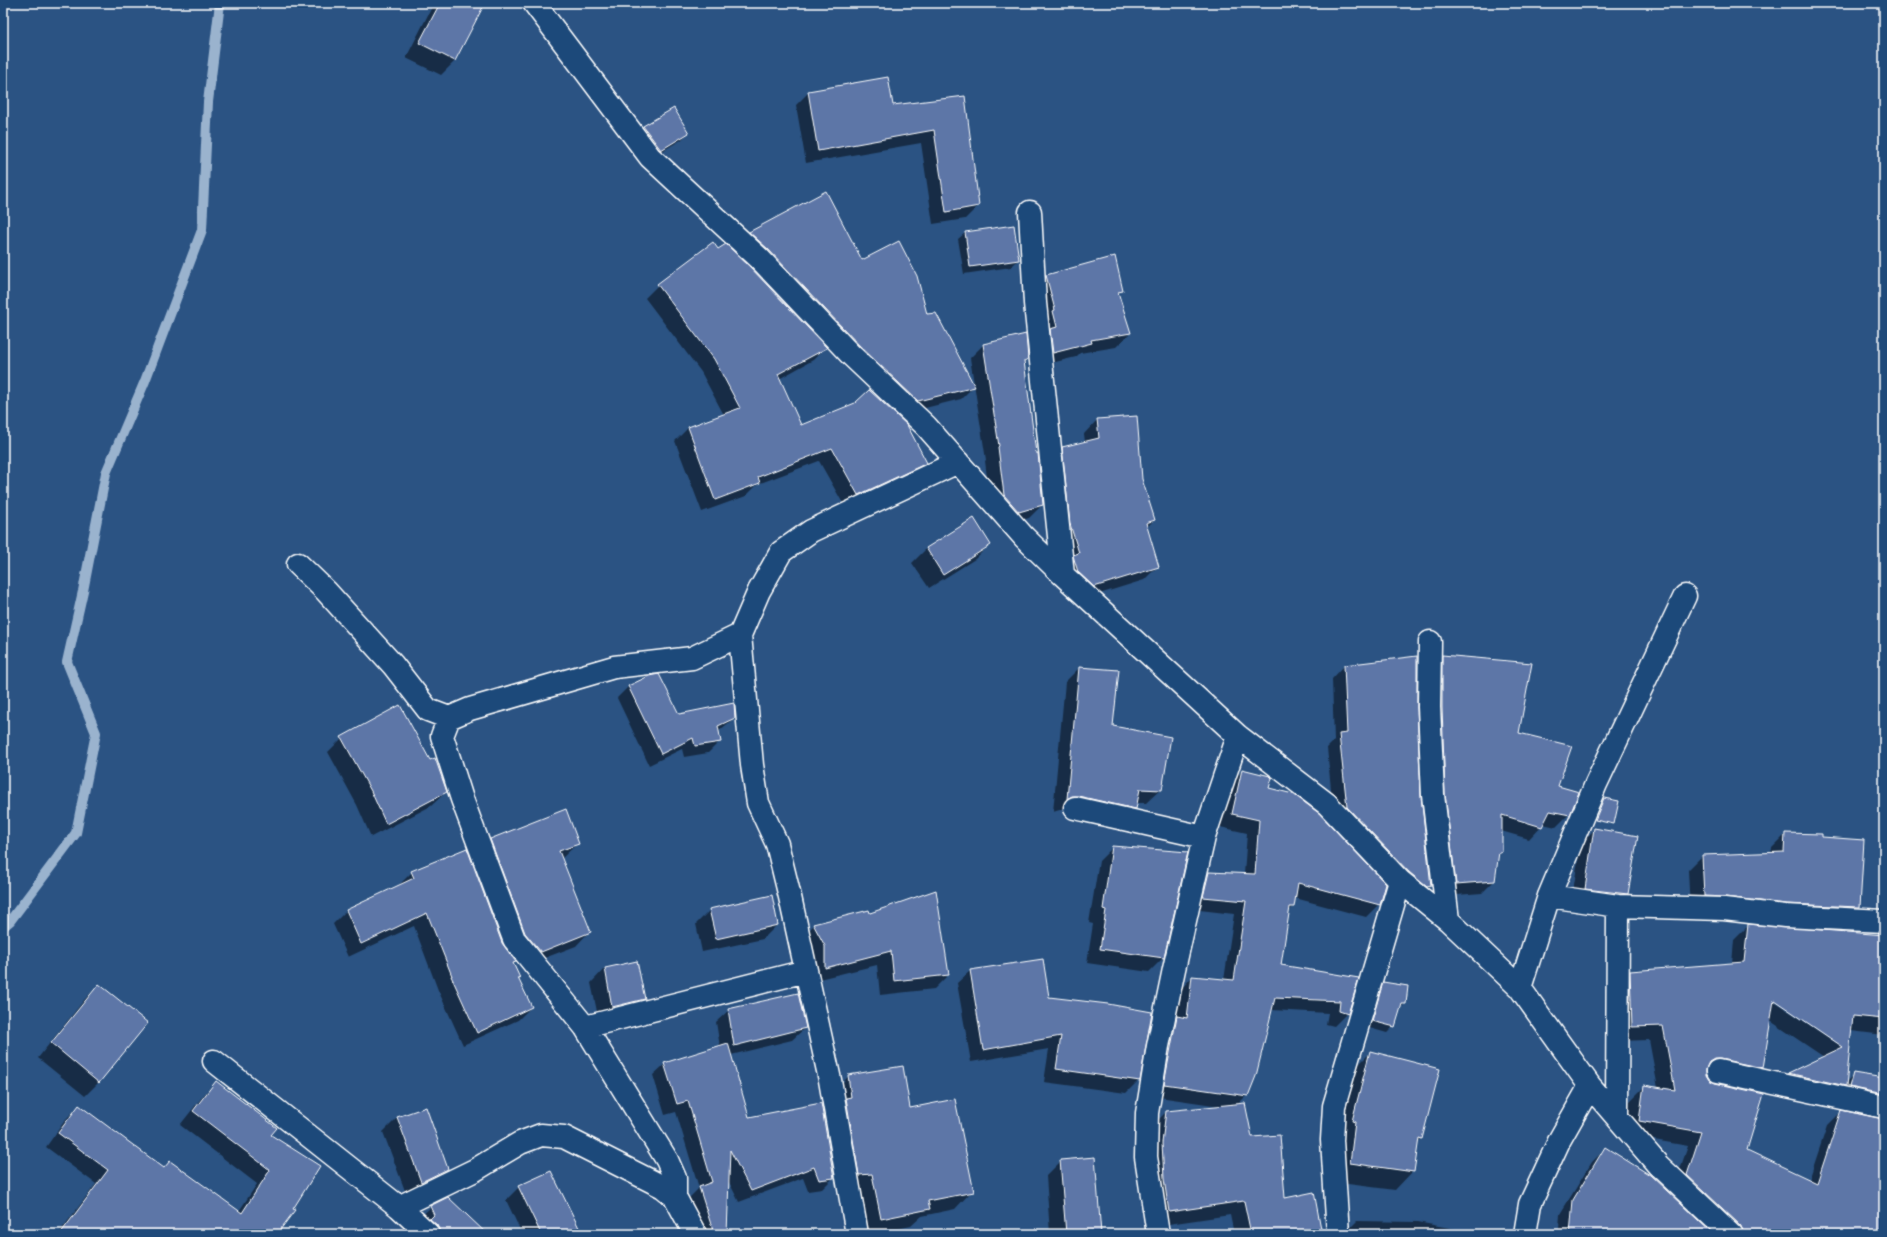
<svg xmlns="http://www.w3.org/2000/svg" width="1887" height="1237" font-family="Itim,sans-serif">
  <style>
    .shadow { fill: #0007; fill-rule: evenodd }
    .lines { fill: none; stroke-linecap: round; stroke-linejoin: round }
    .stream { stroke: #9ab3ce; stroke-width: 10 }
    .building { fill: #5d76a7; stroke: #fff }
    .street-casing { stroke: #fff; stroke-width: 25 }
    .street { stroke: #1f4a7a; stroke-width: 22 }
  </style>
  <rect width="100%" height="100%" fill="#2b5383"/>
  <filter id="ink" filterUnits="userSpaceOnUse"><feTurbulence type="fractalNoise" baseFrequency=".025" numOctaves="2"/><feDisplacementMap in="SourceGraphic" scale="8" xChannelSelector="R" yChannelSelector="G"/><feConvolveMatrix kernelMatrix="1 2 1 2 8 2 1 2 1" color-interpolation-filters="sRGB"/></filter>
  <g filter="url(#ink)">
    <!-- shadow -->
    <path class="shadow" d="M434,3H484L455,61L441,75L406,58Z
      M809,92L892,106L965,97L978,206L965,219L933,224L921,143L806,163L796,105Z
      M673,109L688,133L681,140L654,156L636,134L643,127Z
      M1013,226L1018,260L1011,267L964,274L958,239L965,233Z
      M750,233L862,262L926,315L974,386L961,399L905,413L738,245Z
      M712,243L717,250L825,348L813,360L779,379L800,427L926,462L913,476L845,507L819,461L758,484L746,496L702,512L675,441L688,428L724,415L701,372L645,298L658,285Z
      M1047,275L1121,290L1118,294L1130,333L1116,347L1080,353L1076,357L1039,366L1033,290Z
      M983,345L1027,359L1023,363L1042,505L1029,518L1005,525L991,509L985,461L986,460L970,358Z
      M1097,420L1141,479L1154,520L1146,528L1158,566L1144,580L1080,600L1064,585L1049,461L1063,448L1085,442L1084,434Z
      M973,520L989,545L975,559L929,588L912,563L926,549Z
      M1443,656L1518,734L1556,787L1569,814L1556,827L1543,824L1529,839L1501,831V852L1498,855L1494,881L1482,893L1444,896L1430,668Z
      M1344,666L1416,708L1420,796L1430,886L1417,899L1334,820L1327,748L1334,741L1332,679Z
      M1079,668L1112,727L1161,789L1146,803H1136L1135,808L1121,822L1063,809L1053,812L1065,682Z
      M628,687L678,716L734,718L718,732L720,741L708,753L684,757L682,749L649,765L617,698Z
      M342,738L446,792L431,806L371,837L357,805L328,752Z
      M1242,771L1268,788L1379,904L1366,917L1295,898L1293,907L1288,912L1280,966L1357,979L1347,1013L1334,1026L1326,1024L1328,1013L1271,1010L1247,1095L1237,1105L1251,1138L1285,1199L1321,1234H1234L1230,1215L1155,1226L1152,1126L1166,1112L1220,1106L1152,1096L1165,1030L1176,1019L1180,990L1192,977L1224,980L1234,914L1191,909L1197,885L1209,873L1244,874L1247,833L1220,827L1230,783Z
      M1884,793V844H1882V796Z
      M1595,829L1627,893L1613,907L1571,902L1581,843Z
      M1786,834L1859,907L1844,921L1690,910L1688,870L1702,856L1771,854L1772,848Z
      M491,840L577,844L561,859L590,931L576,946L526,965L477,854Z
      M1113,847L1187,853L1163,958L1149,972L1087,963L1093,924L1089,923L1099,861Z
      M412,872L501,944L515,962L512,964L517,978L531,1007L518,1020L463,1045L438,990L414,926L348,957L333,924L346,911L399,886V885Z
      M710,910L777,925L763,939L702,952L696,924Z
      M869,915L948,975L934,989L880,995L877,965L811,981L800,939L814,925Z
      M1749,925L1884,936V1035L1851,1031L1845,1083L1854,1074L1884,1079V1234H1752L1673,1189L1688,1146L1626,1135L1630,1101L1644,1087L1658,1088L1649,1040L1618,1041L1616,986L1631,972L1732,964L1734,940ZM1770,996L1838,1042V1044L1769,998ZM1769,1020L1824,1057L1789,1074L1776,1088L1882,1117V1120L1841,1112L1827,1126L1809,1180L1746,1151L1705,1076V1073L1748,1082L1762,1067Z
      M605,968L644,999L630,1013L599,1021L591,983Z
      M970,971L1048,998L1139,1080L1126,1093L1044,1082L1049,1049L971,1062L957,983Z
      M1384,983L1405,1003L1399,1010L1394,1026L1387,1033L1366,1027L1377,990Z
      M99,985V1082L85,1096L38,1058L85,999Z
      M729,1010L805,1028L792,1040L731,1055L748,1118L833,1178L822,1189L808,1191L803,1178L739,1202L728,1180L726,1234H699L688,1199L699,1188L676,1112L665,1115L653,1075L665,1064L720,1047L716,1022Z
      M1371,1052L1422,1138L1417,1143L1413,1171L1395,1190L1332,1182L1337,1141L1352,1071Z
      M849,1076L909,1110L972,1191L955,1209L922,1216L911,1226L874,1234H863L831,1094Z
      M216,1082L270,1136L276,1234H58L96,1184L46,1147L66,1119L79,1106L163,1169L170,1162L239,1211L257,1184L180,1125L203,1096Z
      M397,1118L447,1169L433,1183L407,1196L383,1132Z
      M1605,1149L1712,1234H1567L1559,1229L1560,1214L1592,1162Z
      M1061,1161L1100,1234H1050L1046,1176Z
      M519,1187L581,1234H522L506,1200Z
      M431,1207L476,1234H417L416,1221Z
      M1357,1221L1417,1222L1482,1234H1344Z
      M1144,1230V1234H1123Z"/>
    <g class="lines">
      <!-- stream -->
      <path class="stream" d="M3,927L10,921L76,833L96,733L67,662L83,591L106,473L145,381L202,230L208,102L220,3"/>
    </g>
    <!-- building -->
    <path class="building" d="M440,3H485L455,61L419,43Z
      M888,77L893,105L965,96L979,206L946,212L934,130L818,151L808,91Z
      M674,108L689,133L661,150L643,126Z
      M826,191L862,260L899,241L917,276L927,314L936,313L975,387L918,401L860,346L768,249L749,232Z
      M1014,225L1019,260L970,267L965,232Z
      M713,242L718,249L726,244L750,267L827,348L778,374L801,425L855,403L869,390L907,425L927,463L858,495L832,448L758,477L760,483L715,500L688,427L740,408L714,359L657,284Z
      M1115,256L1123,291L1118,292L1131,333L1091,340L1092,343L1053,353L1050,329L1057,327L1053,311L1055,310L1046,275Z
      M1026,334L1028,359L1024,361L1036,453H1038L1043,505L1019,512L1004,495L998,447L999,446L983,344Z
      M1137,416L1142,479L1155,520L1146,523L1159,567L1094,587L1078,572L1074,559L1073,555L1079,553L1070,524L1062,447L1099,438L1097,419Z
      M974,518L991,545L943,575L926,548Z
      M1442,655L1532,663L1519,733L1572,746L1558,786L1579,792L1570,815L1550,811L1542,827L1502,815V852H1499L1495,881L1456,884L1445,794L1442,707Z
      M1417,656V708L1421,796L1431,886L1427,887L1409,872L1347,807L1339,734L1347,733L1344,665Z
      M1079,667L1119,670L1113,726L1171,737L1162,790L1140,789L1136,809L1078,796H1072L1067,799Z
      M659,674L679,714L734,703L735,718L718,726L721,742L695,746L693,738L661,754L628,686L649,676Z
      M400,705L430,760L435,758L447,792L386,824L371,791L341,737Z
      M1242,769L1270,776L1272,778L1269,788L1293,794L1319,813L1386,884L1380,905L1298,883L1294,907H1290L1281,965L1359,978L1348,1014L1339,1011L1340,1001L1275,998L1256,1076L1248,1096L1164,1084L1177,1016L1187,1018L1192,976L1234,980L1246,901L1203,897L1209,872L1255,874L1259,820L1232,814Z
      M1604,798L1619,801L1614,824L1595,820Z
      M566,809L579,844L559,851L591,932L541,952L525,933L490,839Z
      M1594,828L1638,836L1628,894L1585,889Z
      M1785,833L1822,834V837L1864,840L1860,907L1786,904L1725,897L1704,896L1702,855L1784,852Z
      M1112,846L1188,852L1164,958L1100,949L1106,910L1103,909Z
      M467,848L502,943L516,962L513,963L520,978H518L532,1007L477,1033L451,976H452L427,913L361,944L346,910L414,878L411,871Z
      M936,890L949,975L894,981L891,951L825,968V946L813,924L869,910L870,913Z
      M772,895L778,925L716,939L709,909Z
      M1748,924L1884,935V1019L1853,1016L1846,1086L1788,1073L1843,1047L1774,1000L1763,1068L1720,1059H1714L1709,1062L1706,1069V1075L1709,1080L1715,1083L1764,1094L1747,1150L1817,1183L1841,1110L1884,1119V1234H1743L1740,1225L1687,1175L1701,1132L1639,1121L1644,1085L1675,1090L1663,1026L1632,1027L1630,971L1744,962Z
      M1043,959L1049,997L1108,1004L1152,1012L1140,1081L1056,1069L1061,1036L983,1050L970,970Z
      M637,961L645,999L612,1007L605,968Z
      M1383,982L1408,986L1406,1004H1402L1395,1027L1372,1021Z
      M99,984L148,1023L99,1083L51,1043Z
      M798,993L806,1028L734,1046L728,1009Z
      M728,1043L749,1117L821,1103L834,1178L819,1180L814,1167L751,1191L730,1150L727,1234H714L699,1187L712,1182L688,1101L677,1104L664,1063Z
      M1370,1051L1440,1069L1422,1139L1419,1138L1414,1172L1350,1163L1355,1122L1352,1121Z
      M903,1066L910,1108L955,1099L974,1192L928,1201L930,1209L881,1219L872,1174L859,1175L846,1098L851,1097L848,1075Z
      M1853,1073L1884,1078V1094L1849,1087Z
      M216,1081L277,1128L271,1135L320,1166L293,1209L295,1210L277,1234H60L108,1170L58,1133L79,1105L164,1168L170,1161L242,1213L270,1170L193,1111Z
      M1245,1103L1252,1137L1280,1135L1285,1198L1314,1192L1322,1234H1251L1244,1201L1169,1212L1164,1179L1162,1143L1166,1111Z
      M426,1107L448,1169L421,1182L397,1117Z
      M1605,1147L1650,1175L1713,1234H1570L1573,1200Z
      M1095,1157L1101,1234H1066L1060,1160Z
      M551,1171L582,1234H541L518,1186Z
      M448,1197L487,1234H440L437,1225L430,1219L434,1215L430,1206Z"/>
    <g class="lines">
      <!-- street casing -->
      <g class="street-casing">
        <path id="street" d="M534,3L650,157L759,258L851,355L926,426L1024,537L1063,575L1238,736L1327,804L1400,881L1448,920L1520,988L1590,1086L1658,1165L1731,1234
          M1030,212L1035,303L1063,575
          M298,564L326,591L393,665L428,710L449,718
          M1430,642L1429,707L1433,795L1448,920
          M1075,808L1204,837
          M1549,896L1618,906L1724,909L1785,916L1884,921
          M1520,988L1549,896L1596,784L1685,596
          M585,1027L806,971
          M214,1061L399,1207L475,1170L520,1143L541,1135L564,1137L663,1187L675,1197L695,1234
          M1718,1071L1884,1107
          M1617,1116L1618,906
          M675,1197V1178L667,1160L585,1027L514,939L462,799L442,736L449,718L470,709L614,667L692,658L740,635
          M399,1207L428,1234
          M857,1234L830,1080L790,897L777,844L758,803L752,765L740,635L759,591L781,552L811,531L958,462
          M1158,1234L1146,1157L1147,1113L1158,1046L1174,969L1204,837L1238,736
          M1338,1234L1332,1140L1334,1106L1400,881
          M1525,1234L1530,1204L1560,1139L1590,1086"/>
      </g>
      <!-- street -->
      <use href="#street" class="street"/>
    </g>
  </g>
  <!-- margin -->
  <rect width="1887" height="1237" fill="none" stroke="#1f4a7a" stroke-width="16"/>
  <rect x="8" y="8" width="1871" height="1221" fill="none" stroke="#fff" stroke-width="1.5" filter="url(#ink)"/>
</svg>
